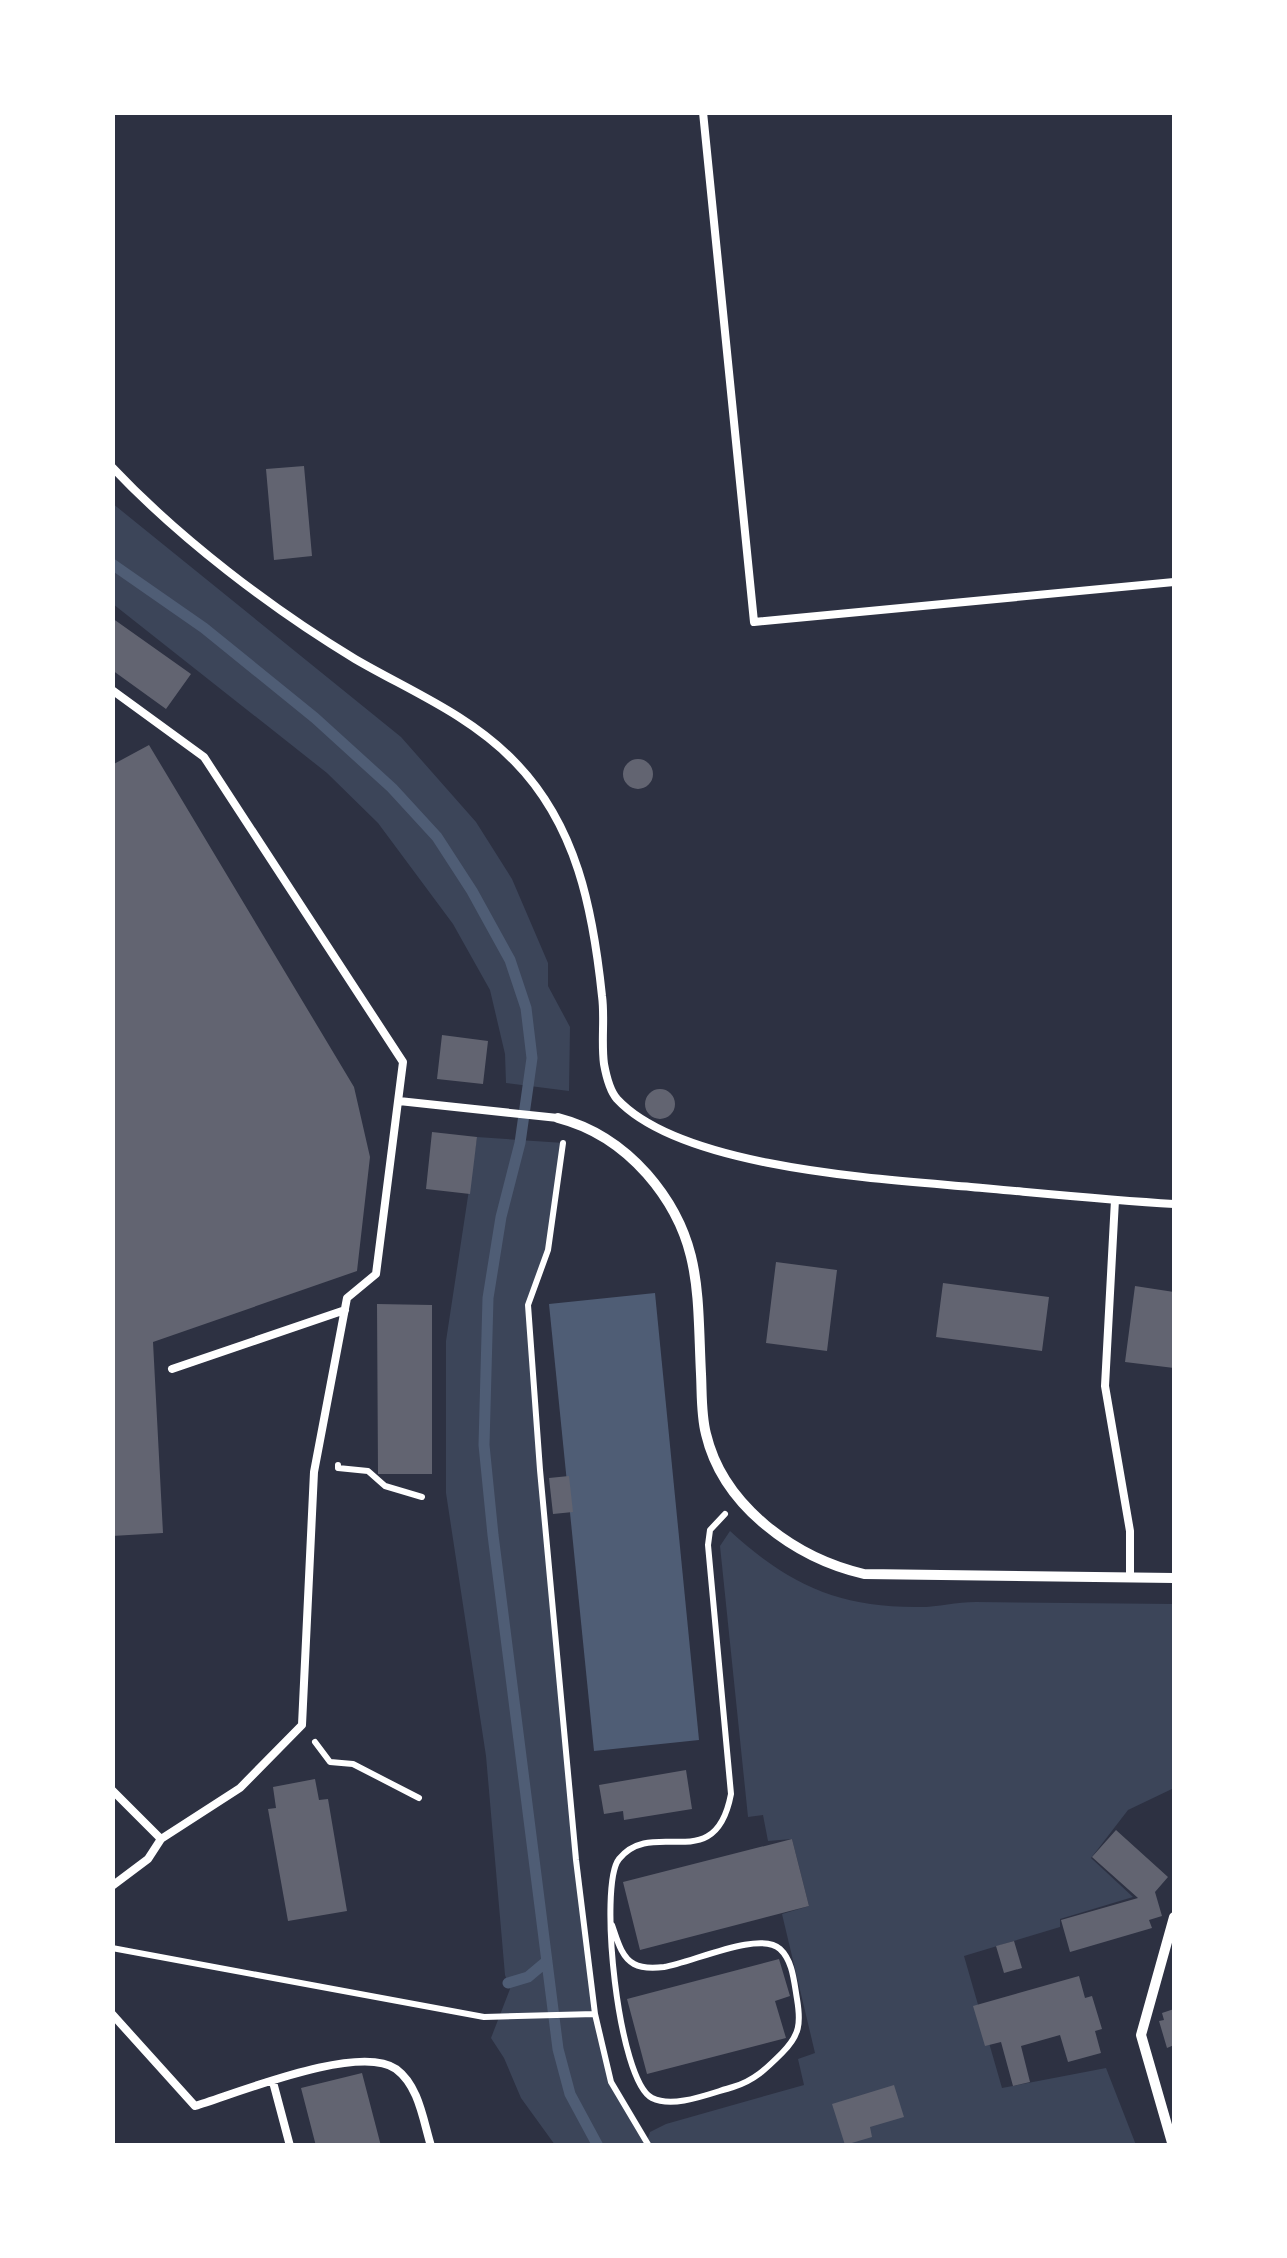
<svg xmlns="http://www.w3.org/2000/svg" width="1287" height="2258" font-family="Bitter,serif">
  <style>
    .green { fill: #3c4559 }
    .water { fill: #4f5d75 }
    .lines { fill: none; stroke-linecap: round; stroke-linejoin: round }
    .stream { stroke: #4f5d75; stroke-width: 11 }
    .building { fill: #626471 }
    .path { stroke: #fff; stroke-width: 6 }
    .service { stroke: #fff; stroke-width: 8 }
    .minor { stroke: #fff; stroke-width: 10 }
  </style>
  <rect width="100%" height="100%" fill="#2d3142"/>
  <!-- green -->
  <path class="green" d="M112,503L401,737L476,822L512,879L548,963V986L570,1027L569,1091L506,1083L505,1054L490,990L453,924L378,823L327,773L113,604Z
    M477,1137L564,1143L548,1250L528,1305L540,1470L595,2014L611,2082L647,2141L650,2132L666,2124L804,2085L798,2059L815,2053L782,1914L809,1906L792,1839L768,1841L763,1815L748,1817L720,1546L730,1531C787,1583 836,1607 915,1607C935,1608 955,1602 976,1602C1042,1603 1108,1603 1174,1604V1788L1128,1810L1091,1858L1133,1897L1060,1919V1927L964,1956L1002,2088L1106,2068L1136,2145H555L521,2098L504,2058L491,2038L510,1989L505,1975L486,1756L446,1493V1341Z"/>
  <!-- water -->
  <path class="water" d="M655,1293L699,1740L594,1751L549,1304Z"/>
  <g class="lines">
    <!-- stream -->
    <path class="stream" d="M112,564L204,628L315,718L392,788L437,837L472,891L510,960L526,1008L532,1058L520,1143L501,1217L488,1298L484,1445L493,1535L558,2049L570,2094L598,2146
      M508,1983L528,1977L547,1961"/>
  </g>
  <!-- building -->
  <path class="building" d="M304,466L312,556L274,560L266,469Z
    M112,618L191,674L166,709L112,670Z
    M149,745L354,1087L370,1157L357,1271L153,1342L163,1533L112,1536V765Z
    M623 774a15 15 0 1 1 30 0a15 15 0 1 1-30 0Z
    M442,1035L488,1041L483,1084L437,1079Z
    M645 1104a15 15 0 1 1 30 0a15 15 0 1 1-30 0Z
    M432,1132L477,1137L470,1194L426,1189Z
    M776,1262L837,1270L827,1351L766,1343Z
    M943,1283L1049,1297L1042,1351L936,1337Z
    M1135,1286L1174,1292V1368L1125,1362Z
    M377,1304L432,1305V1474H378Z
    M569,1476L573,1512L553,1514L549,1478Z
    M686,1770L692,1809L624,1820L623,1811L604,1814L599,1785Z
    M315,1779L319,1800L328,1799L347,1911L288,1921L268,1809L276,1808L273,1787Z
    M1116,1830L1168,1877L1155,1892L1162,1916L1149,1920L1152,1928L1070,1952L1061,1920L1138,1898L1092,1857Z
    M792,1839L809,1906L640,1950L623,1882Z
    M1014,1941L1022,1968L1004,1973L996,1946Z
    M779,1959L790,1996L775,2001L786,2038L647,2074L627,1999Z
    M1079,1976L1085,1998L1092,1996L1102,2029L1095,2031L1101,2053L1068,2062L1060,2035L1021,2046L1030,2082L1013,2086L1001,2042L985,2046L973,2006Z
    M1174,2009V2045L1167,2048L1159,2021L1164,2020L1162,2013Z
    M362,2073L381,2146H316L301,2088Z
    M894,2085L904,2117L870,2127L872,2137L845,2145L832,2104Z"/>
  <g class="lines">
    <!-- path -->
    <path class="path" d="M563,1143L548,1250L528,1305L540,1470L576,1860L595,2014
      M338,1465V1468L368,1471L385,1486L422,1497
      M315,1742L330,1762L353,1764L419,1798
      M612,1925C617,1939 621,1957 634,1964C643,1969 655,1968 664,1967C691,1963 760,1930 780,1949C793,1961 794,1982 797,1999C801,2023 800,2035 782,2053C767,2068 754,2081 733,2087C711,2093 674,2109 652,2098C618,2081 598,1885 619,1859C654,1816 715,1878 731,1794L708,1545L710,1530L725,1514
      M112,1948L484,2017L595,2014L611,2082L649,2146"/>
    <!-- service -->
    <path class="service" d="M703,112L754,622L1174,582
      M112,467C179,538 272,609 355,659C410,691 468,714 514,761C577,825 593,910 602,996C605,1018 601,1041 604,1064C606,1075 610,1091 617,1099C681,1168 880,1179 971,1187C1039,1193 1107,1200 1174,1204
      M112,690L204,757L403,1062L376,1274L347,1298L314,1472L302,1725L240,1788L161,1839L148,1859L112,1886
      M399,1101L558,1118
      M1115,1200L1105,1386L1130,1531V1577
      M172,1369L345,1310
      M112,1790L161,1839
      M112,2014L195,2106C238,2093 359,2043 396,2069C419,2086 423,2120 431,2146
      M273,2082L290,2146"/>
    <!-- minor -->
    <path class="minor" d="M558,1118C593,1127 623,1147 647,1174C703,1238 697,1294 701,1374C702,1394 701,1415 706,1434C723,1506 795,1558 864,1574L1174,1578
      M1173,2146L1141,2035L1174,1917"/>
  </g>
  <!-- border -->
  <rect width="1287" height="2258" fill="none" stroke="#ffffff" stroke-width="230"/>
</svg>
